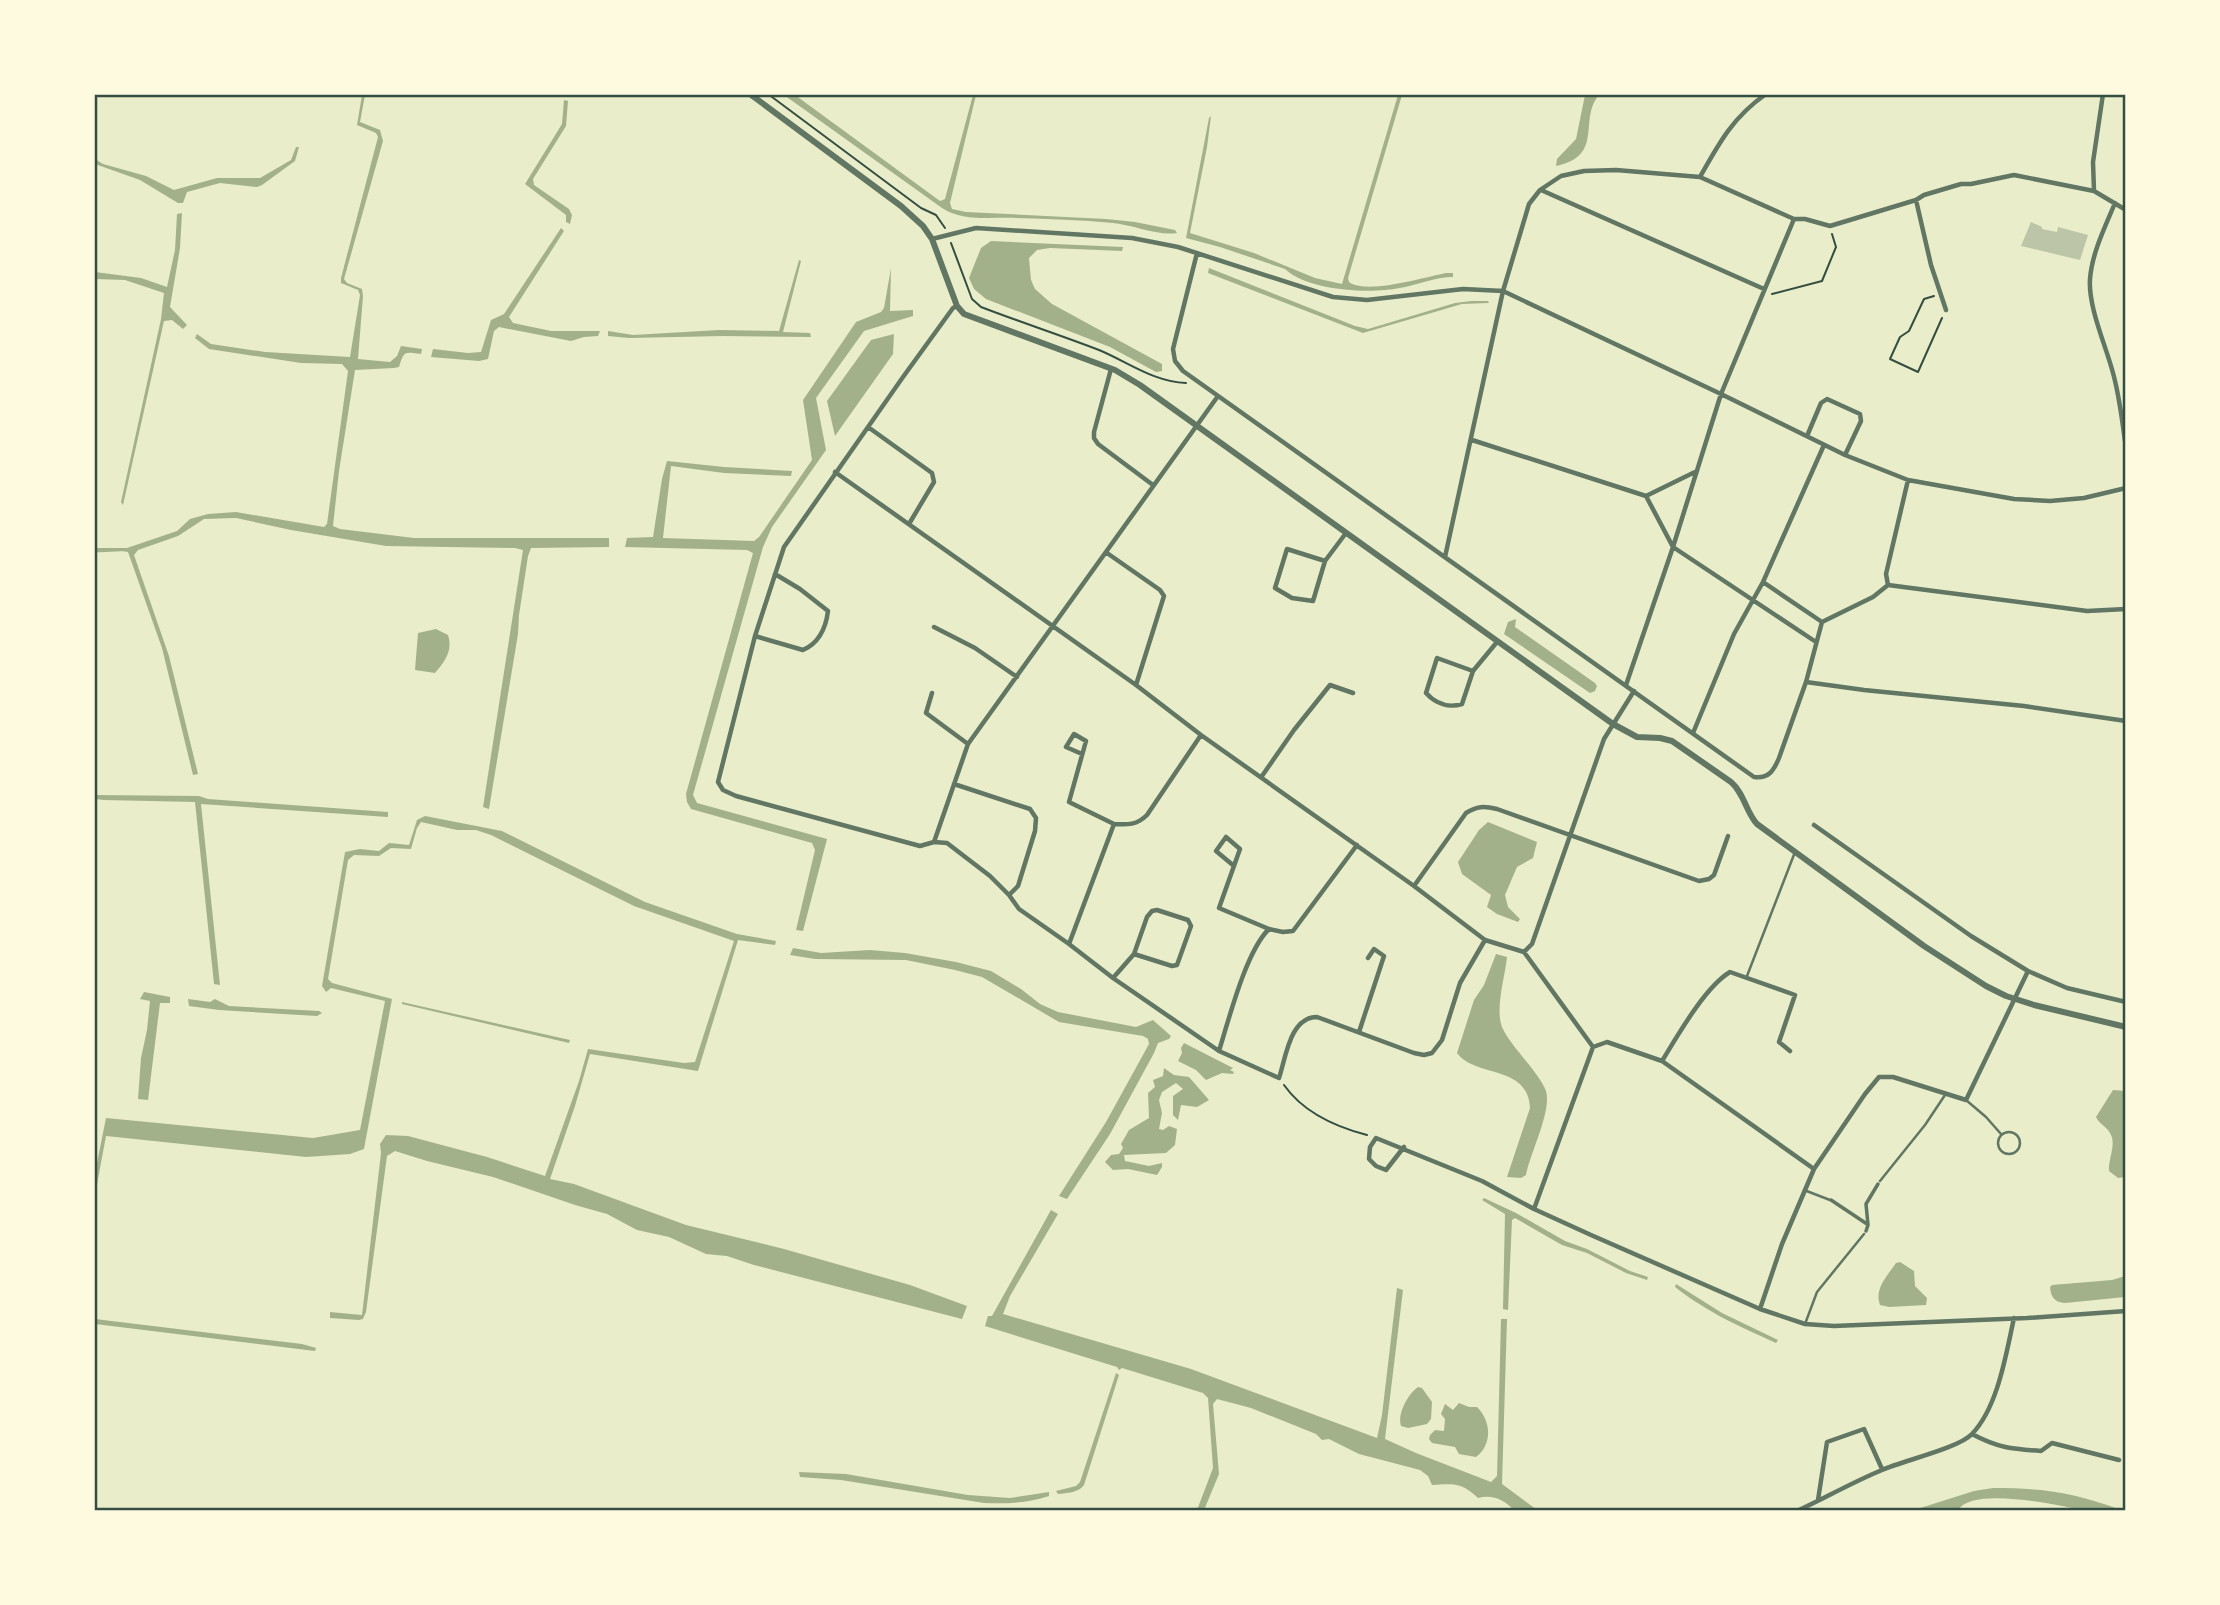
<svg xmlns="http://www.w3.org/2000/svg" width="2220" height="1605" font-family="Overpass,sans-serif">
  <style>
    .water { fill: #a3b18a }
    .building { fill: #bcc5a7 }
    .lines { fill: none; stroke-linecap: round; stroke-linejoin: round }
    .path { stroke: #344e41; stroke-width: 2 }
    .service { stroke: #617663; stroke-width: 2.5 }
    .pedestrian { stroke: #617663; stroke-width: 3.5 }
    .minor { stroke: #617663; stroke-width: 4.5 }
    .tertiary { stroke: #617663; stroke-width: 6 }
    .neatline { fill: none; stroke: #344e41; stroke-width: 2.5 }
  </style>
  <rect width="100%" height="100%" fill="#e9edc9"/>
  <!-- water -->
  <path class="water" d="M362,95H365L360,122L380,130L383,141L344,279L347,283L362,289L363,296L358,359L390,362L397,356L401,346L422,349L421,354C405,352 404,350 399,367L394,368L355,370L339,471L333,526L340,529L414,538H609V547L531,548L528,556L519,615L518,634L489,809L483,807L523,550L515,548L386,546L291,530L236,518L204,519L178,536L138,550L134,555L169,656L198,774L193,775L162,648L128,552C121,550 105,553 95,552V548H127L177,531L190,519L208,514L236,512L324,527L327,524L348,371L342,364L301,363L209,349L195,338L197,334L211,344L265,352L350,357L360,295L358,290L341,283V278L378,137L376,133L357,125Z
    M784,95H795L940,201L945,199L973,95H976L950,203L952,209L966,212L1106,219L1135,222L1175,230L1177,233C1157,236 1134,225 1113,223C1081,220 1048,219 1016,218C991,217 963,222 942,208Z
    M1398,95H1402L1348,278L1349,282C1367,295 1425,277 1446,273H1453V277C1435,277 1417,285 1400,288C1370,294 1308,291 1285,269L1220,247L1186,238L1209,118L1211,116L1207,147L1190,233L1254,253L1315,278L1342,284Z
    M1585,95H1599C1578,119 1605,156 1556,166L1557,159L1576,139Z
    M564,100L568,101L566,126L533,179L534,185L569,209L572,215L570,224L566,222V215L525,184L562,124Z
    M296,147H299L295,161L262,185L257,187L220,183L187,192L183,203H178L140,180L95,164V159L103,164L146,176L174,190L217,178H260L291,160Z
    M182,213L180,248L170,307L187,325L183,329L172,320L164,321L123,505L121,502L161,319L164,293L125,280L95,279V272L141,278L167,287L175,250L177,214Z
    M561,228L564,231L509,317L513,323L551,331H600L598,336L584,337L571,341L499,327L494,331L488,359L479,361L431,357L433,349L468,353L481,352L491,320L504,314Z
    M991,241L1123,247L1122,251L1050,248L1037,250L1029,258L1031,280L1035,289L1052,304L1162,364V371L1156,372L1110,347L986,299L974,289L969,278L981,248Z
    M799,260L801,261L783,332L810,333L811,337L723,336L629,338L608,336V331L633,335L719,330L779,331Z
    M891,268L890,311L913,310V316L864,331L816,398L826,450L772,527L763,547L693,795L697,803L827,839L803,931L796,930L815,850L812,843L691,809L687,802L686,794L753,553L747,550L625,547L627,538L653,537L662,479L667,461L724,467L792,471L791,476L724,473L671,466L663,538L754,541L759,537L812,460L803,400L856,322L881,312L884,308Z
    M1209,268L1355,326L1368,329L1455,303L1471,301H1488L1489,303L1462,304L1363,333L1208,273Z
    M894,334L893,354L835,436L827,401L871,340Z
    M1516,619L1515,627L1595,683L1597,686L1595,691L1590,693L1504,634L1508,622Z
    M436,629L448,635C453,651 445,661 435,673L415,670L418,633Z
    M94,795L199,796L208,799L388,812V817L201,804L220,985L214,984L195,802L104,800L95,799Z
    M425,816L502,831L645,902L737,934L776,941L775,945L738,940L698,1071L590,1054L575,1106L550,1179L574,1184L686,1225L784,1249L910,1285L967,1306L962,1319L754,1265L727,1256L706,1254L669,1237L637,1230L607,1214L575,1205L493,1177L427,1161L395,1151L387,1156L366,1312L363,1319L359,1320L330,1318V1312L362,1315L381,1153L380,1144L386,1135L408,1136L487,1157L545,1176L579,1081L588,1049L684,1063L695,1062L734,941L634,906L491,835L476,830H457L421,822L417,828L411,849L391,848L379,856L354,855L348,860L328,979L332,983L392,999L364,1149L350,1154L306,1157L106,1136L95,1195V1173L106,1118L313,1138L360,1130L385,1001L331,988L326,992L322,986L345,852L360,849L379,851L389,843L409,845L417,820Z
    M1488,822L1537,842L1533,858L1517,867L1505,895L1508,907L1520,919L1518,922L1497,914L1487,907L1491,895L1462,874L1458,862L1479,830Z
    M793,948L821,953L870,950L905,953L956,962L991,971L1021,989L1040,1004L1058,1012L1136,1027L1153,1020L1171,1036L1169,1039L1158,1043L1154,1053L1110,1134L1067,1199L1059,1196L1106,1122L1149,1044L1148,1039L1143,1036L1059,1022L982,977L955,970L906,960L815,959L790,955Z
    M1496,954L1507,957C1505,977 1495,1008 1502,1027C1510,1046 1539,1072 1546,1091C1552,1111 1530,1153 1526,1175L1521,1178L1507,1177L1530,1108C1528,1064 1475,1078 1457,1053L1474,1000L1484,985Z
    M144,992L170,997V1003H160L148,1100L138,1099L141,1058L147,1030L150,1001L140,999Z
    M188,999L210,1002L215,999L229,1006L319,1011L322,1013L317,1016L219,1010L189,1006Z
    M402,1002L570,1040L569,1043L402,1004Z
    M1184,1043L1233,1068L1230,1070L1234,1072L1233,1074L1222,1073L1206,1080L1196,1070L1178,1061L1182,1053L1181,1048Z
    M1164,1068L1174,1075L1189,1077L1209,1100L1197,1107L1181,1105L1178,1120L1173,1115V1096L1183,1089L1176,1083L1162,1092L1159,1100L1162,1113L1159,1129L1163,1130L1169,1126L1177,1129L1175,1145L1166,1153L1124,1155L1125,1161L1149,1166L1162,1163V1167L1157,1175L1128,1169L1113,1170L1105,1162L1111,1155L1119,1154L1123,1148L1121,1144L1129,1130L1149,1118L1148,1093L1155,1087L1153,1080L1163,1076Z
    M2113,1090L2125,1091V1177L2118,1178L2109,1171C2108,1160 2116,1145 2111,1135C2108,1127 2099,1124 2096,1117Z
    M1484,1198L1516,1213L1565,1241L1587,1249L1630,1271L1648,1277L1647,1280L1626,1273L1587,1253L1562,1245L1515,1218L1512,1220L1508,1310L1503,1309L1505,1214L1482,1200Z
    M1051,1210L1058,1214L1010,1296L1003,1314L1191,1369L1377,1438L1382,1415L1397,1288L1403,1290L1385,1439L1416,1453L1491,1482L1497,1476L1501,1319H1507L1502,1484L1537,1510H1514C1504,1500 1493,1494 1478,1498C1461,1482 1453,1484 1432,1485L1428,1476L1420,1470L1359,1454L1329,1439L1322,1440L1316,1434L1251,1408L1217,1399L1213,1404L1219,1474L1204,1510H1197L1213,1468L1208,1398L1203,1393L1122,1368L1119,1370L1117,1367L985,1326L988,1316H992Z
    M1900,1262L1914,1271L1915,1286L1927,1298L1926,1305L1889,1307L1880,1305C1874,1289 1887,1276 1896,1263Z
    M2125,1276V1297L2065,1303C2055,1302 2051,1298 2050,1287L2052,1285L2112,1280Z
    M1676,1284L1722,1313L1778,1340L1776,1343C1737,1325 1710,1314 1675,1287Z
    M95,1319L302,1344L316,1348L315,1351L95,1324Z
    M1116,1373L1119,1375L1084,1485C1078,1493 1067,1493 1058,1494L1056,1491L1076,1486L1080,1482Z
    M1418,1387L1422,1388L1432,1402L1431,1419L1427,1424L1408,1428L1401,1426C1397,1414 1408,1394 1418,1387Z
    M1459,1403L1469,1407H1477C1492,1422 1492,1445 1476,1457L1459,1454L1455,1447L1432,1443L1429,1439L1430,1435L1435,1430L1444,1431L1445,1419L1441,1414L1445,1404L1453,1410Z
    M799,1472L846,1474L968,1495L1010,1498L1049,1492V1496C1028,1503 1007,1504 984,1503L841,1480L800,1477Z
    M1993,1488C2043,1488 2073,1492 2121,1510C2108,1511 2094,1512 2082,1510C2057,1505 1973,1486 1958,1510H1914L1974,1491Z"/>
  <!-- building -->
  <path class="building" d="M2031,222L2042,227V229L2057,232L2058,227L2088,235L2080,260L2021,246Z"/>
  <g class="lines">
    <!-- path -->
    <path class="path" d="M768,94L921,208L936,215L945,228
      M951,243L972,299L981,307C1020,322 1060,335 1099,350C1128,362 1154,382 1186,383
      M1772,294L1822,281L1836,247L1832,234
      M1934,296L1924,299L1909,331L1900,337L1890,359L1918,372L1942,318
      M1284,1085C1303,1112 1336,1127 1367,1135"/>
    <!-- service -->
    <path class="service" d="M1747,976L1795,852
      M1966,1100L1986,1117L2001,1134
      M1998 1143a11 11 0 1 1 22 0a11 11 0 1 1-22 0Z
      M1880,1181L1925,1125L1945,1095
      M1804,1190L1830,1200
      M1805,1324L1817,1292L1864,1234"/>
    <!-- pedestrian -->
    <path class="pedestrian" d="M1831,1200L1867,1224
      M1866,1231L1868,1225L1866,1204L1878,1184"/>
    <!-- minor -->
    <path class="minor" d="M2103,94L2093,162L2094,191L2126,210
      M1700,177C1719,143 1733,117 1766,94
      M1541,190L1764,289
      M1916,200L1931,265L1946,310
      M2115,203C2105,227 2092,253 2090,279C2088,307 2106,346 2113,373C2120,398 2122,422 2126,447
      M932,239L976,228L1132,238L1178,247L1333,297L1367,300L1463,289L1503,291L1721,394L1845,455L1908,480L2014,499L2050,501L2084,498L2126,488
      M1197,253L1173,349L1175,361L1183,371L1754,777C1769,779 1774,770 1779,758L1806,682L1822,622L1873,597L1888,585
      M957,306L953,308L903,377L784,547L755,636L718,782L723,790L736,796L920,846L934,842L947,843L990,876L1009,895L1019,909L1069,944L1113,978L1219,1051L1279,1078C1286,1057 1290,1017 1317,1017L1414,1053L1424,1055L1432,1053L1442,1040L1460,983L1485,940
      M1111,369L1094,432V438L1098,444L1153,485
      M868,427L932,473L934,482L909,524
      M1807,436L1821,403L1827,399L1860,414L1861,421L1845,455
      M1472,440L1646,496L1673,547L1816,642
      M835,472L1136,685L1201,735L1414,886L1485,940L1524,952L1593,1047L1607,1042L1662,1061L1814,1169
      M1646,496L1697,471
      M1107,553L1160,590L1164,596L1136,685
      M1445,557L1503,291L1529,204L1540,190L1561,176L1584,171L1616,170L1700,177L1794,219
      M1325,561L1313,601L1292,598L1275,588L1287,549L1325,561L1346,533
      M1763,582L1822,622
      M1888,585L2087,611L2126,609
      M1888,585L1886,574L1908,480
      M934,627L975,648L1017,677
      M755,636L803,650C819,643 826,627 828,611L800,589L775,574
      M1473,671L1462,704C1449,708 1436,704 1426,693L1437,658L1473,671L1497,642
      M1806,682L1864,690L2024,706L2126,721
      M1626,685L1673,547L1721,394L1794,219H1805L1830,226L1916,200L1924,195L1961,184H1971L2014,175L2094,191
      M932,693L926,713L968,744
      M1693,733L1734,634L1763,582L1824,445
      M1082,754L1066,747L1074,734L1086,741L1069,802L1114,824
      M1262,776L1294,730L1330,685L1353,693
      M954,784L1030,809L1036,818L1035,831L1018,886L1009,895
      M1814,825L1971,936L2028,971L2067,988L2126,1002
      M934,842L968,744L1218,396
      M1234,866L1216,851L1226,837L1240,849L1219,908L1269,929
      M1414,886L1466,813C1477,806 1484,806 1497,809L1699,881L1709,879L1714,875L1728,836
      M1069,944L1114,824C1128,825 1137,825 1147,815L1201,735
      M1524,952L1532,944L1604,739L1634,691
      M1113,978L1134,954L1147,917L1152,911L1157,910L1188,920L1191,926L1177,965L1172,966L1134,954
      M1359,1032L1384,956L1374,949L1368,958
      M1219,1051C1229,1019 1246,951 1269,929L1283,932L1293,931L1357,845
      M1662,1061C1678,1035 1705,987 1730,972L1795,995L1779,1042L1790,1051
      M1404,1147L1386,1170L1376,1166L1369,1159L1370,1147L1376,1138L1482,1181L1534,1209L1591,1235L1760,1309L1805,1324L1834,1326L2027,1318L2126,1311
      M1534,1209L1593,1047
      M1760,1309L1782,1244L1814,1169L1865,1094L1879,1077H1893L1966,1100L2028,971
      M1972,1434C1998,1448 2012,1449 2041,1451L2052,1443L2119,1460
      M1818,1500L1827,1442L1864,1429L1882,1469
      M1799,1510C1827,1497 1853,1482 1882,1470C1902,1461 1959,1448 1972,1434C1998,1407 2006,1354 2014,1318"/>
    <!-- tertiary -->
    <path class="tertiary" d="M750,94L901,206L923,226L932,239L957,306L964,314L1115,370L1140,385L1613,724L1637,737L1660,738L1672,741L1731,782C1744,793 1746,812 1757,824L1924,946L1986,986L2006,996L2034,1005L2126,1027"/>
  </g>
  <!-- border -->
  <rect width="2220" height="1605" fill="none" stroke="#fefae0" stroke-width="192"/>
  <rect x="96" y="96" width="2028" height="1413" class="neatline"/>
</svg>
